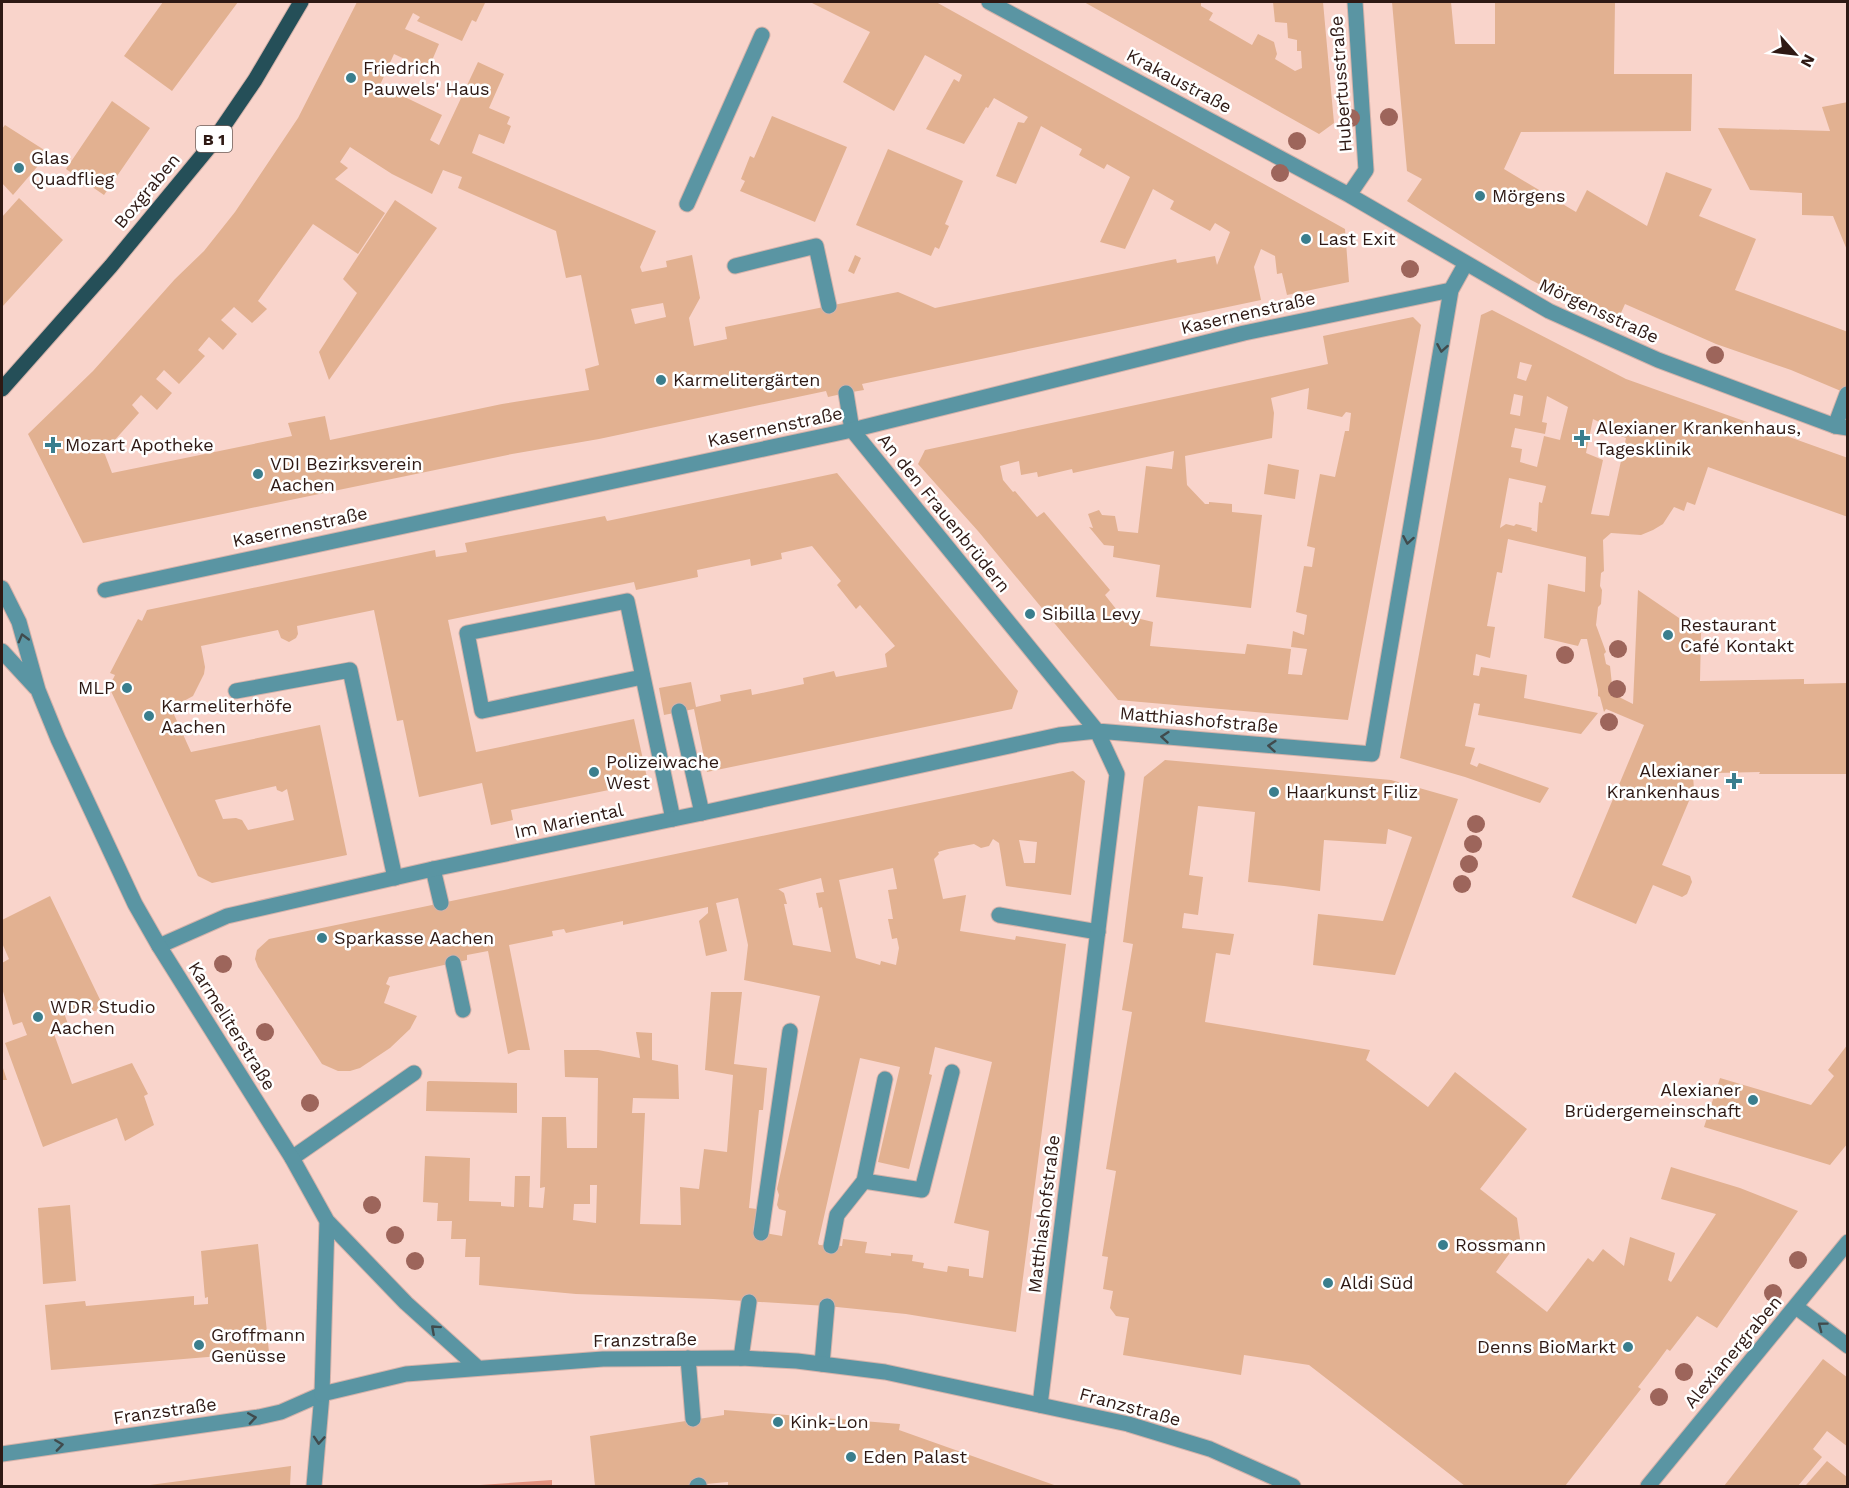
<svg xmlns="http://www.w3.org/2000/svg" width="1849" height="1488" font-family="'Work Sans',sans-serif">
  <style>
    .green { fill: #e49380 }
    .building { fill: #e2b191; fill-rule: evenodd }
    .lines { fill: none; stroke-linecap: round; stroke-linejoin: round }
    .service-casing { stroke: #d4b2aa; stroke-width: 17 }
    .minor-casing { stroke: #d4b2aa; stroke-width: 17 }
    .tertiary-casing { stroke: #d4b2aa; stroke-width: 17 }
    .primary-casing { stroke: #d4b2aa; stroke-width: 17 }
    .service { stroke: #5a95a3; stroke-width: 15 }
    .minor { stroke: #5a95a3; stroke-width: 15 }
    .tertiary { stroke: #5a95a3; stroke-width: 15 }
    .primary { stroke: #254f58; stroke-width: 15 }
    .tree { fill: #9d655b }
    .oneway { stroke: #404b4d }
    .poi-dot { fill: #3a7e8d; stroke: #fff; stroke-width: 2 }
    .labels { text-anchor: middle; stroke-width: 5; stroke-linejoin: round; paint-order: stroke }
    .shield { fill: #fff; stroke: #6d5e5a; stroke-width: 1.5 }
    .shield-label { font-size: 16px; font-weight: bold; fill: #2e1914 }
    .poi-label { font-size: 18px; fill: #2e1914; stroke: #fff; text-anchor: start }
    .street-label { font-size: 18px; fill: #2e1914; stroke: #fff }
  </style>
  <rect width="100%" height="100%" fill="#f9d4cb"/>
  <!-- green -->
  <path class="green" d="M552,1480V1486H465Z"/>
  <!-- building -->
  <path class="building" d="M163,2H238L172,91L124,56Z
    M357,2H481L485,3L476,22L472,20L462,41L417,21L420,17L413,13L405,29L439,44L428,70L394,54L380,85L442,115L430,140L439,145L478,62L504,74L489,108L510,117L507,124L511,126L504,144L479,134L472,153L656,231L640,267L642,272L667,267L666,261L692,255L700,298L689,318L694,346L727,339L725,327L898,292L935,308L1176,259L1177,263L1215,256L1217,265L1230,232L1215,223L1210,231L1170,209L1174,201L1153,189L1125,249L1100,242L1130,177L1107,164L1104,169L1079,155L1082,149L1041,126L1016,184L996,176L1018,122L1024,123L1028,117L994,98L988,108L986,107L964,144L926,129L954,79L959,82L962,75L925,55L894,111L843,82L870,32L810,2H936L1345,229L1349,282L1287,295L1282,273L1277,274L1275,256L1261,249L1254,267L1261,300L862,384L864,390L846,393L828,397L826,391L599,439L512,454L83,543L28,434L93,371L175,279L204,251L235,212L298,118ZM350,147L392,174L432,194L443,170L462,177L458,188L556,231L566,278L581,275L599,365L585,369L589,390L502,404L330,440L325,416L288,423L292,436L112,473L104,452L139,413L132,405L141,395L157,410L172,393L156,379L164,370L179,384L205,356L198,350L209,337L223,350L237,334L221,320L234,307L252,323L267,309L258,301L313,224L358,254L385,213L335,179L348,168L340,162ZM663,303L666,317L635,324L631,309Z
    M1084,2H1201V6L1213,13L1209,20L1252,45L1258,34L1274,42L1277,54L1275,59L1295,71L1302,68L1301,51H1297V40L1288,38L1287,23L1275,22L1273,2H1323L1334,123L1319,134Z
    M1392,2H1451L1455,44H1495V2H1615L1614,74H1692L1691,131L1521,132L1504,169L1576,212L1587,190L1647,226L1666,172L1712,189L1699,216L1756,239L1735,290L1848,332V394L1791,370L1716,344L1625,304L1616,324L1531,280L1407,201L1422,179L1407,171Z
    M112,101L150,128L104,195L66,169Z
    M1848,102L1847,250L1833,216L1802,215V193L1750,190L1718,128L1830,131L1822,107Z
    M772,116L847,147L815,222L740,191L745,181L741,179L750,156L754,158Z
    M5,125L49,153L13,195L2,183V129Z
    M888,149L963,181L945,224L949,226L939,249L935,247L931,256L856,225Z
    M19,198L63,240L2,307V217Z
    M395,200L437,228L329,380L319,352L357,293L343,279Z
    M855,255L861,258L854,274L848,271Z
    M1492,310L1626,379L1848,458V517L1708,467L1695,505L1687,502L1684,511L1674,507L1663,524L1653,530L1641,535L1611,533L1603,540L1604,571L1601,573L1600,586L1602,590L1601,604L1598,607L1596,625L1606,652L1604,654L1606,664L1610,666L1613,694L1633,704L1638,590L1701,633L1700,681L1804,679V684L1848,683L1847,774H1759L1760,772L1715,773V776H1693L1694,789L1662,865L1690,876L1692,882L1687,894L1682,897L1653,885L1636,924L1572,897L1644,725L1606,709L1604,712L1600,697L1598,696V690L1587,639H1581L1578,646L1544,638L1548,584L1585,592L1586,557L1508,539L1502,573L1497,572L1487,626L1495,627L1490,658L1476,654L1473,675L1479,676L1481,667L1527,675L1524,698L1598,713L1581,734L1478,715L1480,704L1474,703L1465,746L1475,748L1470,764L1477,767L1479,763L1549,788L1540,803L1465,777L1400,758L1481,315ZM1520,362L1532,365L1526,381L1517,378ZM1514,394L1523,396L1520,416L1510,414ZM1547,396L1568,407L1560,440L1544,436L1537,467L1520,462L1522,449L1511,447L1515,428L1545,434L1547,423L1542,422ZM1593,419L1611,428L1610,432L1626,438L1609,516L1591,514L1603,460L1586,453ZM1509,478L1546,486L1542,503L1539,502L1537,532L1531,530L1532,528L1516,524L1514,526L1506,524L1500,528Z
    M1413,317L1421,325L1348,720L1118,700L978,531L918,464L925,450L1328,364L1323,336ZM1309,388L1307,409L1342,417L1346,412L1351,413L1349,431H1345L1335,477L1320,474L1307,546L1315,548L1312,567L1304,566L1296,612L1307,615L1304,635L1293,631L1291,647L1307,649L1302,675L1288,674L1291,649L1247,644L1245,654L1150,646L1153,622L1120,614L1105,595L1110,590L1044,512L1037,517L1015,491L1013,492L1003,480L1000,466L1019,461L1021,475L1037,472L1038,477L1072,469L1073,473L1174,451L1172,469L1146,466L1138,533L1118,531L1115,516L1102,515L1099,510L1088,514L1093,528L1089,527L1104,545L1114,546L1113,557L1160,565L1156,597L1251,608L1262,515L1232,512V504L1209,502V504H1205L1187,485L1185,456L1272,438L1274,413L1271,398Z
    M1268,464L1299,470L1295,499L1264,494Z
    M837,473L1018,691L1012,709L707,772L694,709L664,715L659,688L691,682L696,707L721,701L720,695L751,689L752,695L804,684L803,678L834,671L836,677L887,667L885,654L895,646L860,605L856,609L837,585L841,581L812,546L781,553L782,559L751,566L750,559L697,570L698,577L636,590L634,582L448,620L476,752L634,719L648,782L511,810L513,820L491,825L482,783L419,797L403,720L397,721L374,610L297,626L298,634L296,638L289,642L281,638L278,630L201,646L205,667L204,674L193,696L171,708L191,752L320,725L347,855L212,883L198,876L109,687L115,675L110,673L138,619L142,621L147,610L435,550L436,557L467,552L465,543L605,516L607,521ZM276,786L277,790L282,792L287,789L294,820L248,830L242,820L236,818L223,819L215,800Z
    M1165,760L1391,780L1458,799L1395,975L1313,965L1318,914L1383,921L1412,837L1388,829L1386,844L1324,840L1320,891L1284,886L1248,882L1255,812L1198,806L1189,875L1203,877L1198,915L1184,913L1182,928L1234,934L1230,955L1216,953L1205,1022L1370,1050L1366,1060L1428,1107L1455,1072L1527,1129L1480,1189L1517,1218L1520,1239L1496,1272L1547,1312L1588,1258L1593,1262L1603,1249L1624,1266L1630,1237L1675,1253L1668,1280L1671,1282L1716,1214L1661,1199L1671,1167L1740,1188L1798,1211L1717,1328L1697,1316L1670,1351L1667,1349L1656,1364L1638,1387L1641,1389L1565,1486H1465L1309,1365L1244,1355L1241,1375L1123,1355L1129,1318L1116,1316L1110,1308L1113,1291L1103,1289L1108,1257L1102,1256L1116,1171L1106,1169L1132,1012L1122,1010L1133,944L1123,942L1144,777Z
    M1073,771L1085,781L1071,895L1006,886L999,843L993,839L989,846L981,848L974,844L948,849L938,852L939,854L934,859L943,899L966,895L960,931L1015,940L1016,936L1066,944L1016,1332L906,1314L827,1306L713,1299L576,1294L479,1285L480,1257H465L466,1239H451L452,1221H437L438,1203L423,1202L425,1156L470,1158L469,1201L501,1202V1206L514,1207L515,1176H530L529,1207L543,1208L545,1187L540,1188L542,1117H566L567,1148H597L598,1078L565,1077L564,1050H598L640,1058L636,1032L652,1033V1060L678,1065L679,1099L633,1098L632,1113H645L640,1224L681,1225L680,1187L699,1189L704,1149L727,1152L733,1075L705,1070L711,992H742L734,1064L767,1068L763,1110H759L749,1208L757,1209L753,1231L782,1236L786,1211L779,1209L777,1205L779,1195L777,1189L820,996L744,980L748,945L738,898L716,903L727,951L706,956L699,921L708,913V907L623,925V921L566,933L564,929L552,931L553,936L509,945L530,1050H518L508,1054L488,951L467,955V960L389,977L386,984L390,986L384,1003L417,1016L410,1029L390,1048L360,1068L350,1071H338L322,1064L258,967L255,959L257,950L269,939ZM1019,840L1037,842L1035,863H1024ZM893,868L897,889L888,890L893,919H888L892,939L897,938L899,948L896,965L881,961L880,965L856,958L839,880ZM821,878L824,892L816,893L819,908L822,907L831,952L793,945L784,904H787L784,893L778,889L775,890ZM935,1047L992,1062L954,1223L989,1231L983,1278L969,1276V1269L948,1266L947,1272L923,1268L924,1263L912,1261L913,1255L891,1253V1256L865,1253L867,1242L843,1239L842,1246L819,1245L818,1243L860,1058L900,1067L878,1162L909,1169L932,1075L929,1074ZM590,1185H597L596,1223L573,1220L574,1204H590Z
    M50,896L105,1010L72,1013L70,1010L64,1013L68,1024L54,1034L72,1084L132,1063L148,1094L144,1096L154,1125L125,1141L117,1118L43,1147L5,1043L27,1035L22,1022L13,1025L2,988V963L9,959L2,943V920Z
    M1848,1044V1143L1830,1165L1704,1127L1720,1078L1811,1105L1834,1076L1828,1070Z
    M2,1065L7,1080H2Z
    M429,1081L517,1083V1113L426,1111L427,1082Z
    M70,1205L76,1281L43,1284L38,1208Z
    M258,1244L269,1352L51,1370L45,1305L85,1301L86,1306L194,1296V1305L208,1304V1297L205,1298L201,1251Z
    M1823,1359L1848,1378V1447L1827,1431L1813,1449L1822,1457L1798,1486H1724Z
    M724,1410L900,1424L899,1430L1057,1486H728V1482L683,1486H595L590,1436L724,1415Z
    M1827,1461L1848,1478V1486L1806,1485Z
    M291,1466L290,1486H150V1485Z"/>
  <g class="lines">
    <!-- service casing -->
    <g class="service-casing">
      <path id="service" d="M687,204L762,35
        M735,266L816,246L829,306
        M846,393L852,430
        M1835,426L1847,394
        M642,677L482,711L467,633L627,601L673,819
        M236,691L350,670L395,878
        M679,711L702,813
        M433,869L441,903
        M999,915L1098,932
        M453,963L463,1010
        M292,1158L414,1073
        M864,1181L922,1190L952,1072
        M761,1233L790,1031
        M831,1246L837,1215L864,1181L885,1079
        M688,1358L693,1419
        M741,1358L749,1302
        M822,1364L827,1306
        M697,1486L699,1485"/>
    </g>
    <!-- minor casing -->
    <g class="minor-casing">
      <path id="minor" d="M989,2L1349,195L1549,311L1658,360L1835,426L1848,428
        M1349,195L1366,170L1355,2
        M852,430L1097,731L1117,774L1040,1405
        M105,590L852,430L1244,333L1451,290
        M159,946L227,916L433,869L702,813L1059,735L1097,731L1372,754L1451,290L1466,263
        M1796,1307L1848,1346
        M2,1454L259,1417L281,1412L322,1394L314,1486"/>
    </g>
    <!-- tertiary casing -->
    <g class="tertiary-casing">
      <path id="tertiary" d="M2,588L19,622L38,690L58,739L135,904L159,946L292,1158L327,1221L322,1394L406,1374L603,1359L741,1358L797,1361L885,1372L1128,1424L1210,1449L1293,1486
        M2,651L36,688
        M327,1221L406,1303L478,1368
        M1648,1486L1848,1242"/>
    </g>
    <!-- primary casing -->
    <g class="primary-casing">
      <path id="primary" d="M2,389L111,266L210,146L255,80L301,2"/>
    </g>
    <!-- service -->
    <use href="#service" class="service"/>
    <!-- minor -->
    <use href="#minor" class="minor"/>
    <!-- tertiary -->
    <use href="#tertiary" class="tertiary"/>
    <!-- primary -->
    <use href="#primary" class="primary"/>
  </g>
  <!-- trees -->
  <g class="tree">
    <circle cx="1389" cy="117" r="9"/>
    <circle cx="1351" cy="118" r="9"/>
    <circle cx="1297" cy="141" r="9"/>
    <circle cx="1280" cy="173" r="9"/>
    <circle cx="1410" cy="269" r="9"/>
    <circle cx="1715" cy="355" r="9"/>
    <circle cx="1618" cy="649" r="9"/>
    <circle cx="1565" cy="655" r="9"/>
    <circle cx="1617" cy="689" r="9"/>
    <circle cx="1609" cy="722" r="9"/>
    <circle cx="1476" cy="824" r="9"/>
    <circle cx="1473" cy="844" r="9"/>
    <circle cx="1469" cy="864" r="9"/>
    <circle cx="1462" cy="884" r="9"/>
    <circle cx="223" cy="964" r="9"/>
    <circle cx="265" cy="1032" r="9"/>
    <circle cx="310" cy="1103" r="9"/>
    <circle cx="372" cy="1205" r="9"/>
    <circle cx="395" cy="1235" r="9"/>
    <circle cx="1798" cy="1260" r="9"/>
    <circle cx="415" cy="1261" r="9"/>
    <circle cx="1773" cy="1293" r="9"/>
    <circle cx="1684" cy="1372" r="9"/>
    <circle cx="1659" cy="1397" r="9"/>
  </g>
  <!-- one-way arrows -->
  <defs><path id="oneway-chevron" d="M-2-3.5L2.5 0L-2 3.5" fill="none" stroke-width="1.6" stroke-linecap="round" stroke-linejoin="round" transform="scale(1.5)"/></defs>
  <g class="oneway">
    <use href="#oneway-chevron" transform="translate(1442 348) rotate(100)"/>
    <use href="#oneway-chevron" transform="translate(1408 540) rotate(100)"/>
    <use href="#oneway-chevron" transform="translate(23 638) rotate(-105)"/>
    <use href="#oneway-chevron" transform="translate(1165 737) rotate(-175)"/>
    <use href="#oneway-chevron" transform="translate(1272 746) rotate(-175)"/>
    <use href="#oneway-chevron" transform="translate(1822 1326) rotate(-143)"/>
    <use href="#oneway-chevron" transform="translate(435 1329) rotate(-138)"/>
    <use href="#oneway-chevron" transform="translate(252 1418) rotate(-9)"/>
    <use href="#oneway-chevron" transform="translate(319 1440) rotate(94)"/>
    <use href="#oneway-chevron" transform="translate(59 1445) rotate(-8)"/>
  </g>
  <!-- markers -->
  <g class="poi-dot">
    <circle cx="351" cy="78" r="6"/>
    <circle cx="19" cy="168" r="6"/>
    <circle cx="1480" cy="196" r="6"/>
    <circle cx="1306" cy="239" r="6"/>
    <circle cx="661" cy="380" r="6"/>
    <path d="M1579 429h6v6h6v6h-6v6h-6v-6h-6v-6h6z"/>
    <path d="M50 436h6v6h6v6h-6v6h-6v-6h-6v-6h6z"/>
    <circle cx="258" cy="474" r="6"/>
    <circle cx="1030" cy="614" r="6"/>
    <circle cx="1668" cy="635" r="6"/>
    <circle cx="127" cy="688" r="6"/>
    <circle cx="149" cy="716" r="6"/>
    <circle cx="594" cy="772" r="6"/>
    <path d="M1731 772h6v6h6v6h-6v6h-6v-6h-6v-6h6z"/>
    <circle cx="1274" cy="792" r="6"/>
    <circle cx="322" cy="938" r="6"/>
    <circle cx="38" cy="1017" r="6"/>
    <circle cx="1753" cy="1100" r="6"/>
    <circle cx="1443" cy="1245" r="6"/>
    <circle cx="1328" cy="1283" r="6"/>
    <circle cx="199" cy="1345" r="6"/>
    <circle cx="1628" cy="1347" r="6"/>
    <circle cx="778" cy="1422" r="6"/>
    <circle cx="851" cy="1457" r="6"/>
  </g>
  <g class="labels">
    <!-- shield labels -->
    <rect class="shield" x="196" y="126" width="36" height="26" rx="4.5"/>
    <g class="shield-label">
      <text x="214" y="145">B 1</text>
    </g>
    <!-- poi labels -->
    <g class="poi-label">
      <text x="363" y="74">Friedrich<tspan x="363" dy="21">Pauwels' Haus</tspan></text>
      <text x="31" y="164">Glas<tspan x="31" dy="21">Quadflieg</tspan></text>
      <text x="1492" y="202">Mörgens</text>
      <text x="1318" y="245">Last Exit</text>
      <text x="673" y="386">Karmelitergärten</text>
      <text x="1596" y="434">Alexianer Krankenhaus,<tspan x="1596" dy="21">Tagesklinik</tspan></text>
      <text x="65" y="451">Mozart Apotheke</text>
      <text x="270" y="470">VDI Bezirksverein<tspan x="270" dy="21">Aachen</tspan></text>
      <text x="1042" y="620">Sibilla Levy</text>
      <text x="1680" y="631">Restaurant<tspan x="1680" dy="21">Café Kontakt</tspan></text>
      <text x="115" y="694" text-anchor="end">MLP</text>
      <text x="161" y="712">Karmeliterhöfe<tspan x="161" dy="21">Aachen</tspan></text>
      <text x="606" y="768">Polizeiwache<tspan x="606" dy="21">West</tspan></text>
      <text x="1720" y="777" text-anchor="end">Alexianer<tspan x="1720" dy="21">Krankenhaus</tspan></text>
      <text x="1286" y="798">Haarkunst Filiz</text>
      <text x="334" y="944">Sparkasse Aachen</text>
      <text x="50" y="1013">WDR Studio<tspan x="50" dy="21">Aachen</tspan></text>
      <text x="1741" y="1096" text-anchor="end">Alexianer<tspan x="1741" dy="21">Brüdergemeinschaft</tspan></text>
      <text x="1455" y="1251">Rossmann</text>
      <text x="1340" y="1289">Aldi Süd</text>
      <text x="211" y="1341">Groffmann<tspan x="211" dy="21">Genüsse</tspan></text>
      <text x="1616" y="1353" text-anchor="end">Denns BioMarkt</text>
      <text x="790" y="1428">Kink-Lon</text>
      <text x="863" y="1463">Eden Palast</text>
    </g>
    <!-- street labels -->
    <g class="street-label">
      <text transform="translate(1179 81) rotate(28)" y="6">Krakaustraße</text>
      <text transform="translate(1341 84) rotate(-94)" y="6">Hubertusstraße</text>
      <text transform="translate(147 191) rotate(-50)" y="6">Boxgraben</text>
      <text transform="translate(1599 311) rotate(25)" y="6">Mörgensstraße</text>
      <text transform="translate(1248 313) rotate(-13)" y="6">Kasernenstraße</text>
      <text transform="translate(775 427) rotate(-12)" y="6">Kasernenstraße</text>
      <text transform="translate(944 513) rotate(51)" y="6">An den Frauenbrüdern</text>
      <text transform="translate(300 527) rotate(-12)" y="6">Kasernenstraße</text>
      <text transform="translate(1199 720) rotate(5)" y="6">Matthiashofstraße</text>
      <text transform="translate(569 821) rotate(-12)" y="6">Im Mariental</text>
      <text transform="translate(232 1026) rotate(58)" y="6">Karmeliterstraße</text>
      <text transform="translate(1044 1214) rotate(-83)" y="6">Matthiashofstraße</text>
      <text transform="translate(645 1340) rotate(-1)" y="6">Franzstraße</text>
      <text transform="translate(1733 1352) rotate(-50)" y="6">Alexianergraben</text>
      <text transform="translate(1130 1407) rotate(15)" y="6">Franzstraße</text>
      <text transform="translate(165 1411) rotate(-8)" y="6">Franzstraße</text>
    </g>
  </g>
  <!-- border -->
  <rect width="1849" height="1488" fill="none" stroke="#2e1914" stroke-width="6"/>
  <!-- north arrow -->
  <g transform="translate(1795 54) rotate(118)" stroke="#ffffff" stroke-width="4.5" paint-order="stroke">
  <path d="M0-4.5L10 22L0 15L-10 22Z" fill="#2e1914"/>
  <text y="-9" font-size="16" font-weight="bold" text-anchor="middle" fill="#2e1914">N</text>
  </g>
</svg>
